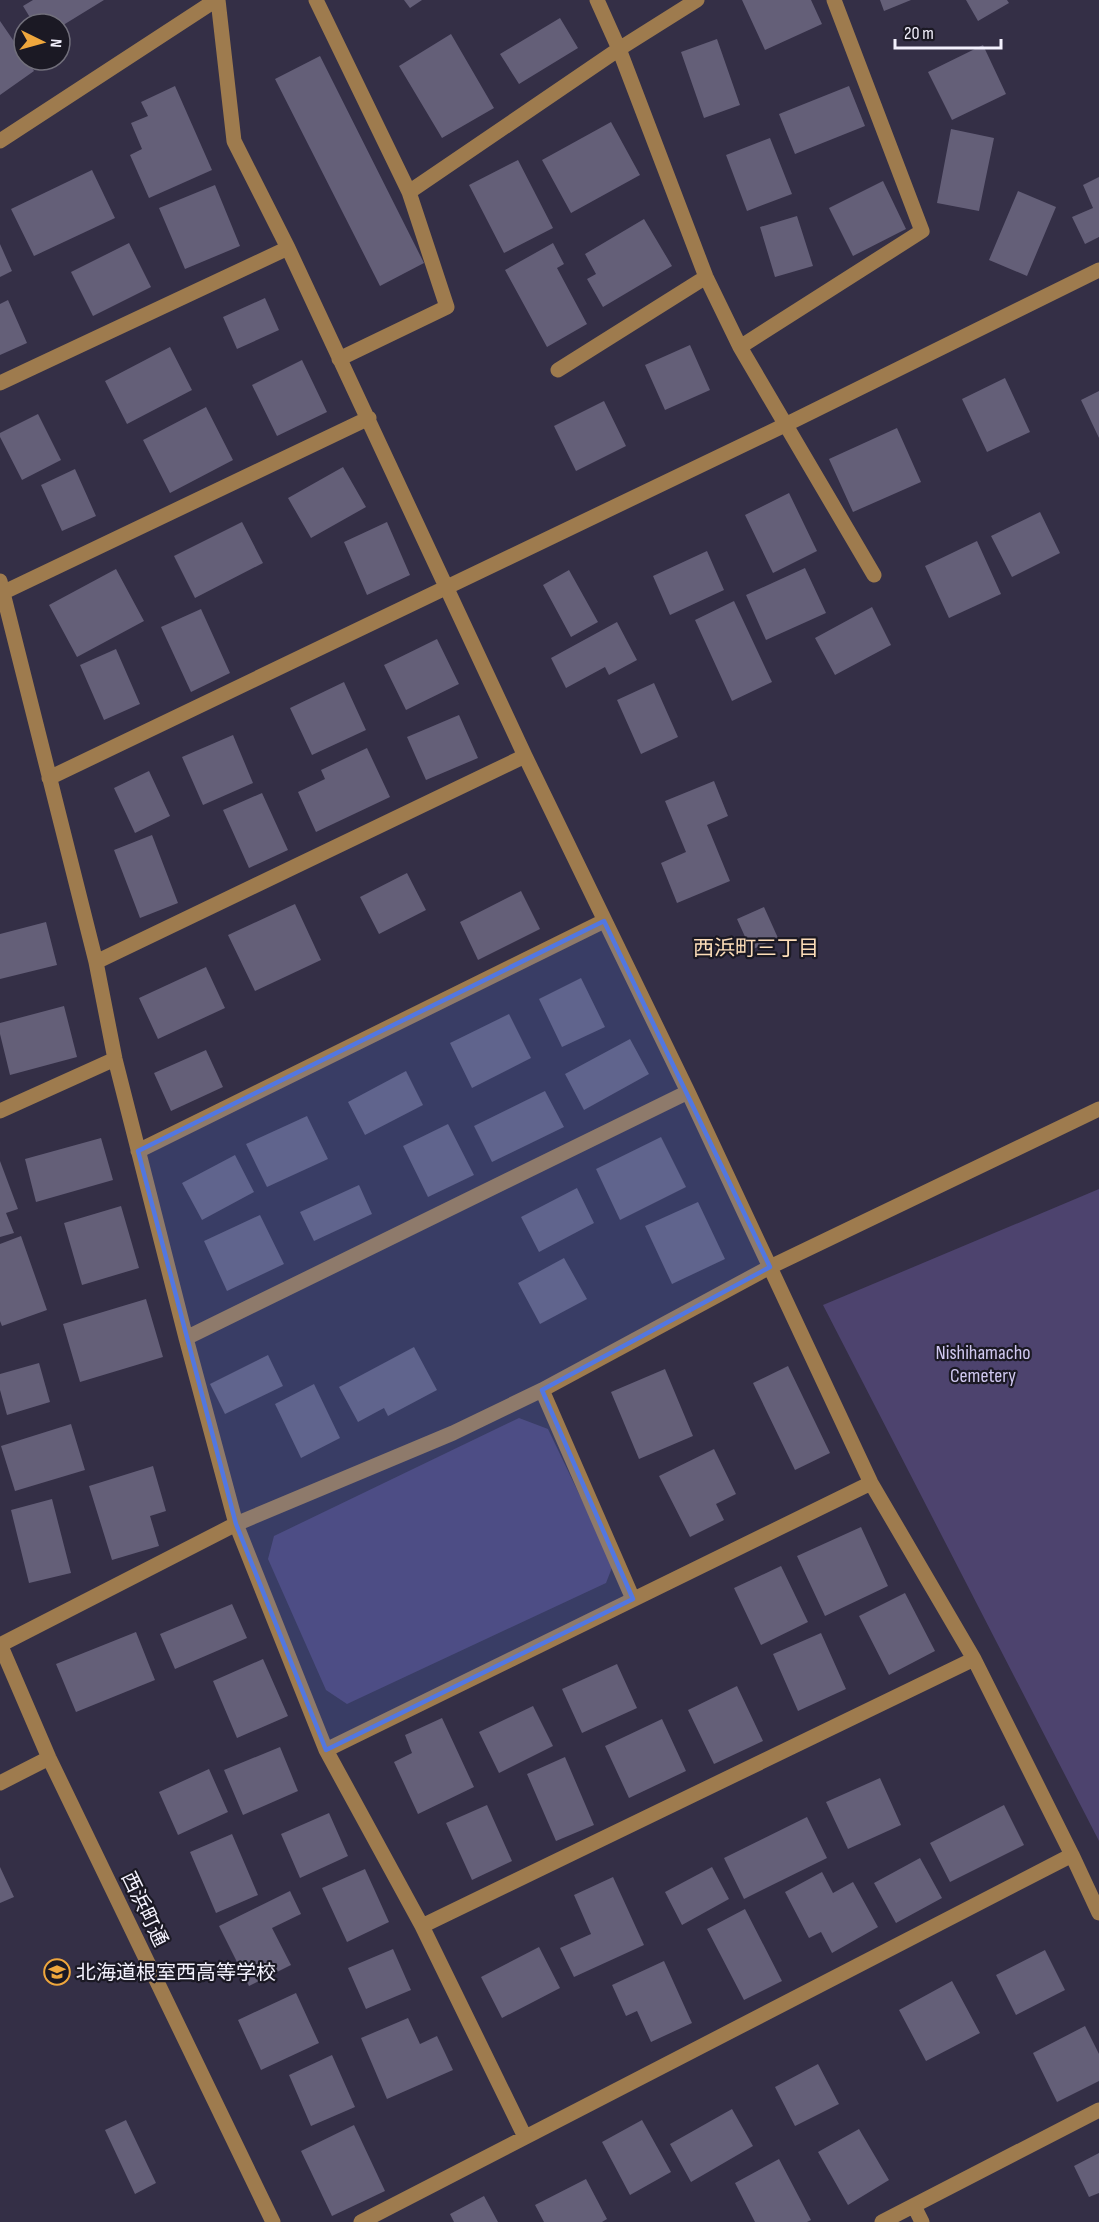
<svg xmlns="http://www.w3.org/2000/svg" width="1099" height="2222" font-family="'Sofia Sans Condensed','Noto Sans JP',sans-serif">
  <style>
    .green { fill: #4d436e }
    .building { fill: #645f78 }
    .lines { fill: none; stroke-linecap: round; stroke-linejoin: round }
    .minor { stroke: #9e7b4e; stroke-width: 15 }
    .marked { fill: #5277e1; fill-opacity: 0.2; stroke: #5277e1; stroke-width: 4.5; stroke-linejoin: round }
    .labels { text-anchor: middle; stroke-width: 4.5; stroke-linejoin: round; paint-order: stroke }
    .park-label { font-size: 20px; fill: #d1c9f1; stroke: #1b1924 }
    .street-label { font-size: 20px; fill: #f3f1fd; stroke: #1b1924 }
    .poi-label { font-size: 20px; fill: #f3f1fd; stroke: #1b1924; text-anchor: start }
    .neighbourhood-label { font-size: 21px; fill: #fcddb8; stroke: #1b1924 }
  </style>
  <rect width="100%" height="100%" fill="#342f46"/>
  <!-- green -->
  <path class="green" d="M1099,1189V1841L823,1305Z
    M519,1418L548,1429L613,1565L606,1583L347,1704L326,1690L268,1559L274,1536Z"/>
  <!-- building -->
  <path class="building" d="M33,0H104L60,27V24H34L23,6Z
    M404,0H422L410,8Z
    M742,0H811L822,24L765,50Z
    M880,0H911L884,11Z
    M966,0H1007L1009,3L978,21Z
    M560,18L578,48L519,84L500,54Z
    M0,21L24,56V60H27L34,71L0,95Z
    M451,34L494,108L442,138L399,66Z
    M717,39L740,105L704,118L681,52Z
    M983,45L1006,94L952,120L928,72Z
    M320,56L424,263L380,286L275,79Z
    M175,86L212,170L149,198L130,155L142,149L131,123L148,116L141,102Z
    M849,86L865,126L795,154L779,114Z
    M611,122L640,175L571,213L542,160Z
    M951,129L994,138L979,211L937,203Z
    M770,138L792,194L747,211L726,155Z
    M518,160L553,228L504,253L469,185Z
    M92,170L115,218L34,256L11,209Z
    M1099,177V237L1085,244L1072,217L1093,208L1083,185Z
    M883,181L906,229L853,256L829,208Z
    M215,185L240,246L185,269L159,208Z
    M1018,191L1056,207L1027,276L989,260Z
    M797,216L813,266L775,277L760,227Z
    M644,219L672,266L603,307L587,279L596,274L585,254Z
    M129,243L151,287L93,316L71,272Z
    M553,243L564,264L557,268L587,324L547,347L505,270Z
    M0,244L12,271L0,277Z
    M265,298L279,330L237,349L223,317Z
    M8,300L27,343L0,355V304Z
    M690,345L710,390L665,410L645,365Z
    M170,347L192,390L127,424L105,381Z
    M302,360L327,412L277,436L252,385Z
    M1005,378L1030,432L987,452L962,399Z
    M1099,391V438L1081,400Z
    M604,401L626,446L576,471L554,426Z
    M206,407L233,460L170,493L143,440Z
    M38,414L61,460L22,480L0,437V433Z
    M897,428L921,482L853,512L829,459Z
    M343,467L366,507L311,538L288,498Z
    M75,469L96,516L62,531L41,485Z
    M789,493L817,551L773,573L745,515Z
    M1040,512L1060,553L1012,577L991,536Z
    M242,522L263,563L195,598L174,556Z
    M387,522L410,575L367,595L344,542Z
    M977,541L1001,594L949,618L925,566Z
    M707,551L724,590L670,615L653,576Z
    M805,568L826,613L766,640L746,595Z
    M116,569L144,621L77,657L49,605Z
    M569,570L598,622L571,637L543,585Z
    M734,601L772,682L732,701L695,620Z
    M872,607L891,645L835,675L815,638Z
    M201,609L230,673L191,692L161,627Z
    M617,622L637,660L609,675L605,667L566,688L551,658Z
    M437,639L459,684L406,710L384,665Z
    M116,649L140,704L104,720L80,665Z
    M344,682L366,730L312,755L290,708Z
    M654,683L678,737L641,754L617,700Z
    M459,715L478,758L426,780L407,737Z
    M233,735L253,783L203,805L182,757Z
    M367,748L390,797L316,832L298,792L325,779L321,770Z
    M149,771L170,816L135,833L114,788Z
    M714,781L728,816L707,825L730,881L677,903L661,863L686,852L665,801Z
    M262,793L288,850L249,868L223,810Z
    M152,835L178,903L140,918L114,850Z
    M407,873L426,910L379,934L360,897Z
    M521,891L540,929L478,960L460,922Z
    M295,904L321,960L255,991L228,935Z
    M764,907L778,938L751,950L737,919Z
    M46,922L57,965L0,979V934Z
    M206,967L225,1008L158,1039L139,998Z
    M581,978L605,1027L562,1047L539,999Z
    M64,1006L77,1057L10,1075L0,1034V1023Z
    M509,1014L531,1058L472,1088L450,1043Z
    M630,1039L649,1074L584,1110L565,1074Z
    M206,1050L223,1087L171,1111L154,1073Z
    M406,1071L423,1105L365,1135L348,1102Z
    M545,1091L564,1127L492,1162L474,1126Z
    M307,1116L328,1159L267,1187L246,1144Z
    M448,1124L474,1175L428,1197L403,1146Z
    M661,1137L686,1187L620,1220L596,1169Z
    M101,1138L113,1180L36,1202L25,1159Z
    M235,1155L254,1192L202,1220L182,1183Z
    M0,1161L18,1209L6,1213L14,1233L0,1237Z
    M359,1185L372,1214L314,1241L300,1212Z
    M577,1188L594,1223L539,1252L521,1217Z
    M698,1202L725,1259L672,1284L645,1226Z
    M121,1206L139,1268L82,1285L64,1223Z
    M260,1215L284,1264L227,1291L204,1241Z
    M21,1236L47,1310L2,1326L0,1321V1244Z
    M564,1258L587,1299L540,1324L518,1283Z
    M146,1299L163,1357L80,1382L63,1324Z
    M414,1347L437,1390L388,1416L384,1408L358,1422L339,1387Z
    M268,1355L283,1386L225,1414L210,1384Z
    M39,1363L50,1402L7,1415L0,1390V1374Z
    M788,1366L830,1453L795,1470L753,1383Z
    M665,1369L693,1436L639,1459L611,1392Z
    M314,1384L340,1438L301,1458L275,1404Z
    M71,1424L85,1470L15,1491L1,1446Z
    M714,1449L736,1494L716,1504L724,1520L690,1537L659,1476Z
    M153,1466L166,1511L150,1516L159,1546L112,1560L89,1486Z
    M52,1499L71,1573L29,1583L11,1510Z
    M861,1527L888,1586L825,1616L797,1556Z
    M781,1566L808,1622L761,1645L734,1588Z
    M905,1593L935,1651L889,1675L859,1616Z
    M232,1604L247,1638L175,1669L160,1634Z
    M136,1632L155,1680L76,1712L56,1664Z
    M821,1633L846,1689L798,1711L773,1654Z
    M263,1659L288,1716L237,1738L213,1681Z
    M617,1664L637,1708L582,1733L562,1689Z
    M737,1686L763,1741L714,1764L688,1710Z
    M533,1706L553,1746L499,1773L479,1732Z
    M442,1718L474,1787L418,1814L394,1762L412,1753L405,1735Z
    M662,1719L686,1771L629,1798L605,1746Z
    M280,1747L298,1791L243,1815L224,1770Z
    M565,1757L594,1825L556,1841L527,1774Z
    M209,1769L228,1812L178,1835L159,1792Z
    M880,1778L901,1825L848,1849L826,1802Z
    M487,1805L512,1861L472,1880L446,1823Z
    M1004,1805L1024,1845L950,1882L930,1843Z
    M329,1813L348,1856L300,1878L281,1834Z
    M807,1817L827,1858L744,1899L724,1858Z
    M232,1834L258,1895L216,1913L190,1852Z
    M920,1858L942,1898L896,1923L874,1883Z
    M0,1867L14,1897L0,1903Z
    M712,1867L729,1899L682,1925L665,1892Z
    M365,1869L389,1922L347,1942L322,1888Z
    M822,1872L833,1893L853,1882L878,1927L832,1953L821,1932L809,1938L785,1892Z
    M613,1877L644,1945L574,1977L560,1948L591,1934L574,1895Z
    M290,1891L301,1914L272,1928L291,1965L249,1986L219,1926Z
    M745,1909L782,1981L744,2000L707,1929Z
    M539,1947L560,1988L502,2018L481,1977Z
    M393,1949L411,1990L366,2009L348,1968Z
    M1045,1950L1065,1990L1016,2015L996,1975Z
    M664,1961L692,2023L651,2042L637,2011L626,2016L612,1985Z
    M952,1981L980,2033L926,2061L899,2010Z
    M296,1993L319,2043L261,2070L238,2020Z
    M408,2018L420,2044L437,2036L453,2070L387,2099L361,2038Z
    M1085,2026L1099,2054V2081L1057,2102L1033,2053Z
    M332,2055L355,2107L311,2126L289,2075Z
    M818,2064L839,2104L795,2126L775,2087Z
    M732,2109L753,2146L691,2182L670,2144Z
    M126,2120L156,2183L135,2194L105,2130Z
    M642,2120L671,2172L630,2195L602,2142Z
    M354,2125L385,2191L332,2216L301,2151Z
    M859,2129L889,2180L848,2205L818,2152Z
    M1099,2153V2193L1089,2197L1074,2166Z
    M779,2159L811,2220L807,2222H755L735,2183Z
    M586,2179L607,2219L602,2222H544L535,2205Z
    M484,2196L498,2222H454L450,2214Z"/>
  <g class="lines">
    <!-- minor -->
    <path class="minor" d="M218,0L234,141L288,248L525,756L688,1092L871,1483L974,1659L1072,1855L1099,1913
      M316,0L409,192L447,307L339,359
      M597,0L619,49L706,277L740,347L874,575
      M0,141L216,0
      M409,192L619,49L697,0
      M740,347L922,231L834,0
      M558,370L706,277
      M0,383L288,248
      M0,581L96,962L115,1059L186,1338L236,1524L326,1750L422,1926L525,2137
      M0,594L369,418
      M49,778L787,424L1099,270
      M96,962L525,756
      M0,1111L115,1059
      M138,1151L604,921
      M186,1338L688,1092
      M542,1390L633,1599
      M0,1644L49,1758L273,2222
      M0,1645L236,1524L453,1433L542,1390L770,1267L1099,1109
      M326,1750L871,1483
      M0,1783L49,1758
      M422,1926L974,1659
      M914,2206L922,2222
      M361,2222L1072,1855
      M882,2222L1099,2110"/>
  </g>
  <!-- marked area -->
  <path class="marked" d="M604,921L770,1267L542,1390L633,1599L326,1750L236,1524L138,1151Z"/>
  <!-- icons -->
  <defs>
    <g id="school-ring" transform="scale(1.35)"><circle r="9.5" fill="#1b1924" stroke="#efa73d" stroke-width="1.5"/><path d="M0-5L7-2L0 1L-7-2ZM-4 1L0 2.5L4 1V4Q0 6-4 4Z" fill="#efa73d"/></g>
  </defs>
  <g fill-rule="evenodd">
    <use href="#school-ring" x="57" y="1972"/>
  </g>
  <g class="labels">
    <!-- park labels -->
    <g class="park-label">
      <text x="983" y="1359">Nishihamacho<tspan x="983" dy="23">Cemetery</tspan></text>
    </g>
    <!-- street labels -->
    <g class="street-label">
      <text transform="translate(145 1909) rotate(64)" y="7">西浜町通</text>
    </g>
    <!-- poi labels -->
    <g class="poi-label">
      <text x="76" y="1979">北海道根室西高等学校</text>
    </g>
    <!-- neighbourhood labels -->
    <g class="neighbourhood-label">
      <text x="756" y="955">西浜町三丁目</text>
    </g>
  </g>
  <!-- north arrow -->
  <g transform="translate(42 42) rotate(95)"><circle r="28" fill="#1b1924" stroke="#716f7b" stroke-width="1.5"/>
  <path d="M0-4.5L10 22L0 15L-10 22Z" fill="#efa73d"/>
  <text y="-9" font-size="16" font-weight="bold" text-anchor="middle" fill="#f3f1fd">N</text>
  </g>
  <!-- scale -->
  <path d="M895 39v9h106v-9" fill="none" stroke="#f3f1fd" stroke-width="3"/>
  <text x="904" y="39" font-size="18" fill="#f3f1fd" stroke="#1b1924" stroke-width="4.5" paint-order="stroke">20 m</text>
</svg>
